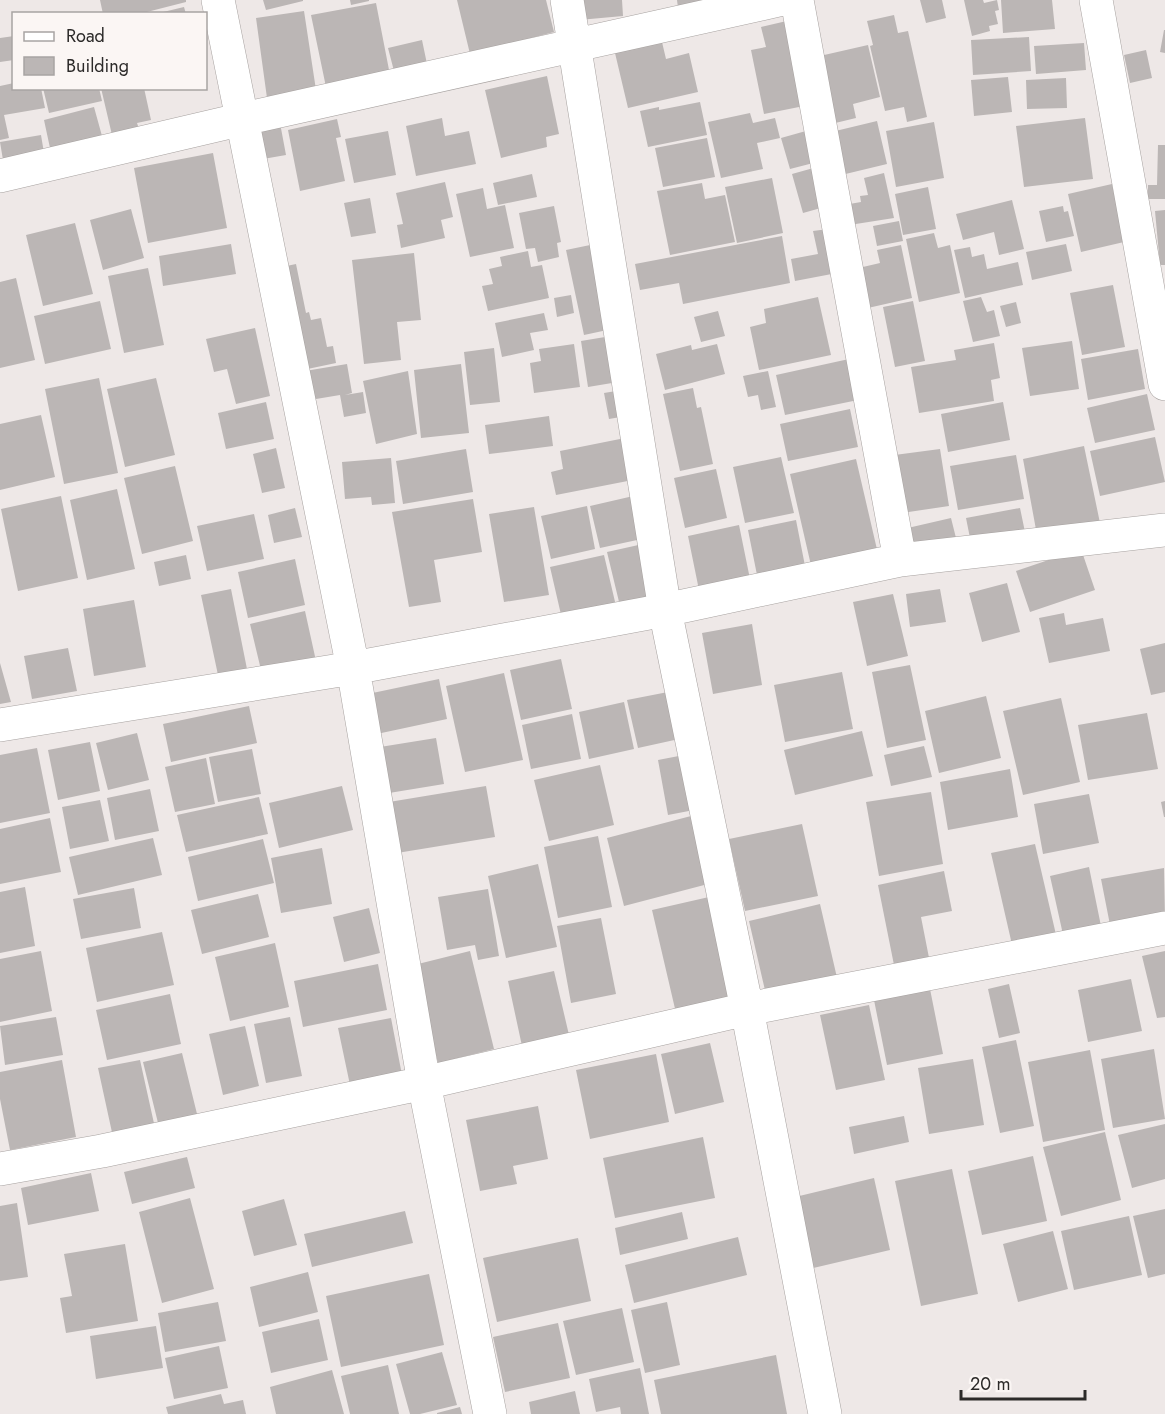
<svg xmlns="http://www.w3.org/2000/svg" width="1165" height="1414" font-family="Jost,sans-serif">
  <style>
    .building { fill: #bbb6b5 }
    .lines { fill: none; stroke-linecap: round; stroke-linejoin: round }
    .minor-casing { stroke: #a7a2a0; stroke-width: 34 }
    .minor { stroke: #fff; stroke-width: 33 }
  </style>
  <rect width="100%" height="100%" fill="#eee8e7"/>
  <!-- building -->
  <path class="building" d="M100,0H186V2L139,14H103Z
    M263,0H303V1L266,10Z
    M350,0H369V1L351,5Z
    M457,0H546L554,32L470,54Z
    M578,0H622L623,16L579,20Z
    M677,0H719L678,8Z
    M920,0H942L946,18L926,23Z
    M964,0H983L984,3L997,0L999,10L995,11L998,24L989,26L990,31L972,36Z
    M1001,0H1052L1055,29L1003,33Z
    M376,3L390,75L326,87L311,15Z
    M184,7L186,14H159V13Z
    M304,11L316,90L267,98L256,18Z
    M894,15L898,33L908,31L927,117L907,122L904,107L885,111L870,46L873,45L867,21Z
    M791,20L809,105L764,114L751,50L766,47L761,27Z
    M1164,30H1165V53L1160,52Z
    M14,36V60L0,62V38Z
    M1029,37L1031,71L973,75L971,40Z
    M422,40L427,64L394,71L388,48Z
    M662,42L666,59L689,53L698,92L628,108L615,53Z
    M1084,43L1086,70L1036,74L1034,46Z
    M868,45L880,97L853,104L856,118L827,125L811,58Z
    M1146,50L1152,78L1130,83L1124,55Z
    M547,76L559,134L546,137L547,147L501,158L485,90Z
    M1008,77L1012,112L974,116L971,80Z
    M1066,78L1067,108L1027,109L1026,80Z
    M14,83V88H41L45,108L4,115L9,138L0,140V86Z
    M43,88H99L102,101L49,113Z
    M101,88H144L151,120L137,123L139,129L112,135Z
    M700,102L707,135L648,147L640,111L659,107V110Z
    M94,107L102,136L50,148L44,120Z
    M750,113L753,123L775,118L780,138L757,143L763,169L721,178L708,122Z
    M442,118L445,136L469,131L476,164L416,176L406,126Z
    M1085,118L1093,179L1024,187L1016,126Z
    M337,119L341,137L336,138L345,181L300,191L288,130Z
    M877,121L887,164L833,177L823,134Z
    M934,122L944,178L896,187L886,131Z
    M280,123L286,155L263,159L257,127Z
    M813,129L821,161L790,169L781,138Z
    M388,131L396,175L354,183L345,139Z
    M41,135L44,153L3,160L0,142Z
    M707,138L715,177L663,187L655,148Z
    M1158,145H1165V199H1148V185H1157Z
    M213,153L227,228L148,243L134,168Z
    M817,167L828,206L803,213L792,174Z
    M884,173L894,218L843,226L838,206L861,202L860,196L868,195L864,178Z
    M532,174L537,197L498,205L493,183Z
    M772,178L783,233L737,243L725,187Z
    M445,182L453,217L441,220L445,238L401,248L397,225L403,224L396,193Z
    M702,183L705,199L725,195L735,242L670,255L657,191Z
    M1112,184L1124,242L1081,252L1068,194Z
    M928,187L936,229L903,235L895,194Z
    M483,188L487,209L505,205L514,248L470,257L456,194Z
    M370,198L376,233L351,237L344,203Z
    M1012,200L1024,249L999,255L994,232L963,240L956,214Z
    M554,206L561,242L557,243L559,257L538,262L535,248L526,249L519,213Z
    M1063,206L1064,212L1068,211L1074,236L1046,242L1039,211Z
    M131,209L144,258L103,270L90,220Z
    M1165,210V265H1160L1155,211Z
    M899,221L903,241L877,246L873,226Z
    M75,223L93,294L43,306L26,235Z
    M828,229L837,273L795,281L791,259L818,254L813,231Z
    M934,233L938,248L950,245L960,293L919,302L906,239Z
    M782,236L790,283L683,304L679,283L640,290L635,264Z
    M231,244L236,274L163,286L159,256Z
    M595,244L612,329L584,335L566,250Z
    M1066,244L1072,271L1032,280L1026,252Z
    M901,245L912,298L859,310L850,270L880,263L877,250Z
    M970,247L972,257L984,254L987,269L1018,262L1023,285L965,298L954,250Z
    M528,251L531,267L542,265L549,298L488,311L482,286L493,284L489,269L502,266L500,257Z
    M414,253L421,320L397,322L401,360L364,364L352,260Z
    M296,264L306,313L309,312L311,320L321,318L327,347L333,346L336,363L298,371L277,268Z
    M148,268L164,345L124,353L108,276Z
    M16,278L35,360L0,368V282Z
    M1113,285L1125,347L1082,355L1070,293Z
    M571,295L574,313L557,317L554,298Z
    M818,297L831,355L759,370L750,327L766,323L764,309Z
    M981,297L987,312L994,310L1000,336L973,342L963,301Z
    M100,301L111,349L45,364L34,316Z
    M913,301L925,361L895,367L883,307Z
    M1016,302L1021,323L1006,327L1000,306Z
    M718,311L725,336L701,342L694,317Z
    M544,313L548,330L530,333L534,350L502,357L495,323Z
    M255,328L270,396L236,404L227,369L214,372L206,339Z
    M617,335L624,381L588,387L581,341Z
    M1072,341L1079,389L1030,396L1022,348Z
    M994,343L1000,378L991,380L994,401L919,413L911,367L956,360L954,350Z
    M574,344L580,387L534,393L530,363L541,361L539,349Z
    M717,344L725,374L665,390L656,354L691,345L692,350Z
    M494,348L500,402L470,405L464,352Z
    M1138,349L1145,389L1088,400L1081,359Z
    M849,359L858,400L785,415L776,375Z
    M347,364L352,393L345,395L363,392L366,413L344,417L340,395L304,401L299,372Z
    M461,364L469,433L421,438L414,370Z
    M408,371L417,434L376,444L363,381Z
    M768,371L776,407L761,410L758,395L748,397L743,376Z
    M99,378L118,473L64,484L45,389Z
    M156,378L175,455L125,467L107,389Z
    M693,388L697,408L701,407L713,464L680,471L663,394Z
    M628,389L632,415L609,419L604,393Z
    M1147,394L1155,430L1095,443L1087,408Z
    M266,402L274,439L226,449L218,413Z
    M1003,402L1010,440L948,452L941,414Z
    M850,409L858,447L788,461L780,424Z
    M41,415L55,477L0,490V424Z
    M549,416L553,446L489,454L485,425Z
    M635,436L643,478L556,495L551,472L563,469L560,451Z
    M1155,437L1165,482L1100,496L1090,451Z
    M1084,446L1100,523L1037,535L1023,459Z
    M276,448L285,488L262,493L253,454Z
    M466,449L473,492L403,504L396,461Z
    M940,449L949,506L895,514L887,456Z
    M1016,455L1024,499L958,510L950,466Z
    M781,457L794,513L745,523L733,467Z
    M391,458L395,503L372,505L371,497L345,499L342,462Z
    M856,459L879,558L813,574L790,474Z
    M175,466L193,541L142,554L124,478Z
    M716,469L727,518L685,528L674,478Z
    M117,489L135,569L87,580L70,500Z
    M642,494L651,537L600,548L590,506Z
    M61,496L78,578L18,591L1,509Z
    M473,499L482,552L434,560L441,602L409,607L392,512Z
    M587,506L595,549L551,559L541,516Z
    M534,507L549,595L504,602L489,514Z
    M295,508L302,537L274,543L268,515Z
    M1020,508L1025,532L971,543L966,518Z
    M254,514L264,559L207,571L197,526Z
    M951,518L957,542L905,554L899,530Z
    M796,520L806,571L758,580L748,530Z
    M739,525L750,579L699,590L688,536Z
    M643,544L656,598L620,606L607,552Z
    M1081,549L1095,590L1030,612L1016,571Z
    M186,555L191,579L159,586L154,562Z
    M604,555L616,606L562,619L550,567Z
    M295,559L305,605L248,618L238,572Z
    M1007,583L1020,632L982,642L969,593Z
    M231,589L247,669L218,675L201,595Z
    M940,589L946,622L910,627L906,594Z
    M893,594L908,656L867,666L853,602Z
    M134,600L146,667L94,676L83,609Z
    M305,611L316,661L262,674L250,624Z
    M1064,613L1066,625L1103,618L1110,651L1049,663L1039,618Z
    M752,624L762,685L713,694L702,633Z
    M1165,643V692L1151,695L1140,649Z
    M68,648L77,691L32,699L24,656Z
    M561,659L572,709L521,720L510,670Z
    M0,663L11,702L0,704Z
    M910,665L926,740L887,748L872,672Z
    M842,672L853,729L785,742L774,685Z
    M504,673L523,760L465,772L446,686Z
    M439,679L447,719L372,735L363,695Z
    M668,692L679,739L638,748L627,700Z
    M986,696L1001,758L939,773L925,711Z
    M1061,698L1080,782L1023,795L1003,711Z
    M624,702L634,749L589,759L579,712Z
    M249,706L257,743L171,762L163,724Z
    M1147,713L1158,769L1088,780L1078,725Z
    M572,714L581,759L531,769L522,725Z
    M862,731L873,776L795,795L784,750Z
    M137,733L149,780L108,790L96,743Z
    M436,738L444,784L389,793L380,747Z
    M90,742L100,791L58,800L48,750Z
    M924,746L932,777L891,786L884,755Z
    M37,748L50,813L0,823V755Z
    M252,749L261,794L218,802L209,757Z
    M684,755L694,810L668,815L658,760Z
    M206,758L215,804L175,812L165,767Z
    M600,765L614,825L549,841L534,780Z
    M1010,769L1018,817L948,830L940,782Z
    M342,786L353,830L279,848L269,803Z
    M486,786L495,837L397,853L389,802Z
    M150,789L159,831L115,840L107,798Z
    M931,792L943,864L879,876L866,802Z
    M1089,794L1099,843L1043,854L1034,804Z
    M259,797L268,834L186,852L177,815Z
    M100,800L109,841L70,849L62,807Z
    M1165,801V817H1164L1161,802Z
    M691,816L708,884L624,906L607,838Z
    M50,818L61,872L0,884V829Z
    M802,824L818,896L745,911L729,839Z
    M598,836L612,907L558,918L544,847Z
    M153,838L162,875L78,895L69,857Z
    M263,839L274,883L198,901L188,857Z
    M1035,844L1057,939L1013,949L991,853Z
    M322,848L332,904L281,913L271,858Z
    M538,864L557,947L506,958L488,876Z
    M1089,867L1102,931L1064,939L1050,876Z
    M1164,868L1165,920L1111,930L1101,879Z
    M944,871L952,911L921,917L931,968L896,975L878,885Z
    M25,887L35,946L0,953V892Z
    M134,888L141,928L81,939L73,899Z
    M488,889L499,956L478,960L475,945L447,950L438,897Z
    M258,894L269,937L202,954L191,910Z
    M709,897L733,1000L676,1013L652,910Z
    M820,904L838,982L767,999L749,921Z
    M369,908L380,953L344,962L333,917Z
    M601,918L616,994L571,1003L557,926Z
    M162,932L174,985L97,1002L86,948Z
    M275,943L289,1007L230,1021L215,957Z
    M41,951L52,1011L0,1022V959Z
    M470,951L494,1049L438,1063L414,965Z
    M1165,951V1017L1157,1018L1142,956Z
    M378,964L387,1010L303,1027L294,981Z
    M554,971L569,1035L522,1046L508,981Z
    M1131,979L1142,1031L1088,1042L1078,990Z
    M1009,984L1020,1033L999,1038L988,989Z
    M930,989L943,1054L887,1065L874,1000Z
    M170,994L181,1044L107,1060L96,1010Z
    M869,1005L885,1080L836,1090L820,1015Z
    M56,1017L63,1055L5,1065L0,1026Z
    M290,1017L302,1076L266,1083L254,1024Z
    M391,1018L402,1075L350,1085L338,1028Z
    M245,1026L259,1086L223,1095L209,1034Z
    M1016,1040L1034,1126L1000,1133L982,1047Z
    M710,1043L724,1102L675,1114L661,1054Z
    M1154,1049L1165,1119L1113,1128L1101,1059Z
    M1090,1050L1105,1130L1043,1142L1028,1062Z
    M182,1053L198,1118L159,1127L143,1062Z
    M656,1054L669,1122L590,1139L576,1070Z
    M973,1059L984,1125L929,1134L918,1068Z
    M62,1060L76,1137L10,1150L0,1099V1072Z
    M140,1060L155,1128L113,1137L98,1068Z
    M538,1106L548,1159L513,1166L517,1184L480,1191L466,1120Z
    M904,1116L909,1142L854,1154L849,1127Z
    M1165,1124V1179L1132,1188L1118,1135Z
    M1105,1132L1121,1200L1061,1216L1043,1147Z
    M703,1137L715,1198L615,1218L603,1158Z
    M1033,1156L1047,1221L982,1235L968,1171Z
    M187,1157L195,1188L132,1204L124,1172Z
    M952,1169L978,1294L921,1306L895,1181Z
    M91,1173L99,1211L28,1225L21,1188Z
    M874,1178L890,1250L809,1269L791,1198Z
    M190,1198L214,1289L162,1303L139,1212Z
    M284,1199L297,1245L254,1256L242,1211Z
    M17,1203L28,1277L0,1281V1206Z
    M1165,1209V1274L1148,1278L1133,1216Z
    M405,1211L413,1243L312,1267L304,1234Z
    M682,1212L688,1239L620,1255L615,1228Z
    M1129,1216L1142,1275L1074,1290L1061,1231Z
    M1053,1231L1068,1289L1018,1302L1003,1244Z
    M738,1237L747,1275L634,1303L625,1265Z
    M578,1238L591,1301L497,1322L483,1258Z
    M125,1244L138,1321L66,1333L60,1298L72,1296L64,1254Z
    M308,1272L318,1312L259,1327L250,1287Z
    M429,1274L444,1345L341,1367L326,1296Z
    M218,1302L226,1341L165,1352L158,1313Z
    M667,1302L680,1365L645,1373L631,1310Z
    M622,1308L634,1362L576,1375L563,1321Z
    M319,1319L328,1360L271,1373L262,1332Z
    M558,1323L570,1378L505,1392L493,1337Z
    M156,1326L163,1368L96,1379L90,1336Z
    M219,1346L228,1388L174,1399L165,1358Z
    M442,1352L457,1405L420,1414H410L396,1364Z
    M776,1355L787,1414H661L654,1380Z
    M388,1365L399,1414H350L341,1376Z
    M640,1368L649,1414H621L620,1407L596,1412L589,1379Z
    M332,1370L344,1414H276L270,1387Z
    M575,1391L580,1414H531L529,1402Z
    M221,1394L224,1404L243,1400L246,1414H168L166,1407Z
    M460,1407L462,1414H437V1413Z"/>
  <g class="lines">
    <!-- minor casing -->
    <g class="minor-casing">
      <path id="minor" d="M218,0L353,668L424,1083L490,1414
        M567,0L665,610L747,1009L825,1414
        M797,0L900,560
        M1096,0L1165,384
        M0,176L243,119L779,0
        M0,725L353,668L665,610L900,560L1165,530
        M0,1169L102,1151L424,1083L747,1009L1165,928"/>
    </g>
    <!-- minor -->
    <use href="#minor" class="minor"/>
  </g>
  <!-- legend -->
  <rect x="12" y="12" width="195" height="78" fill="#fbf6f4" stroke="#a8a4a3" stroke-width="1.5"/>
  <rect x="24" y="32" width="30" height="9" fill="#ffffff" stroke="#a8a4a3" stroke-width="1.5"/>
  <text x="66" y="42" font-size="18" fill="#2c2a29">Road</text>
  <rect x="24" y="57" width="30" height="18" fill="#bbb6b5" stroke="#a8a4a3" stroke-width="1.5"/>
  <text x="66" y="72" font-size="18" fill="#2c2a29">Building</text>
  <!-- scale -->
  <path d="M961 1390v9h124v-9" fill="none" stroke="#2c2a29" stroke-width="3"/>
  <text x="970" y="1390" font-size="18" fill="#2c2a29" stroke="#fbf6f4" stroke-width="4.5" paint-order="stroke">20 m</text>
</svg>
